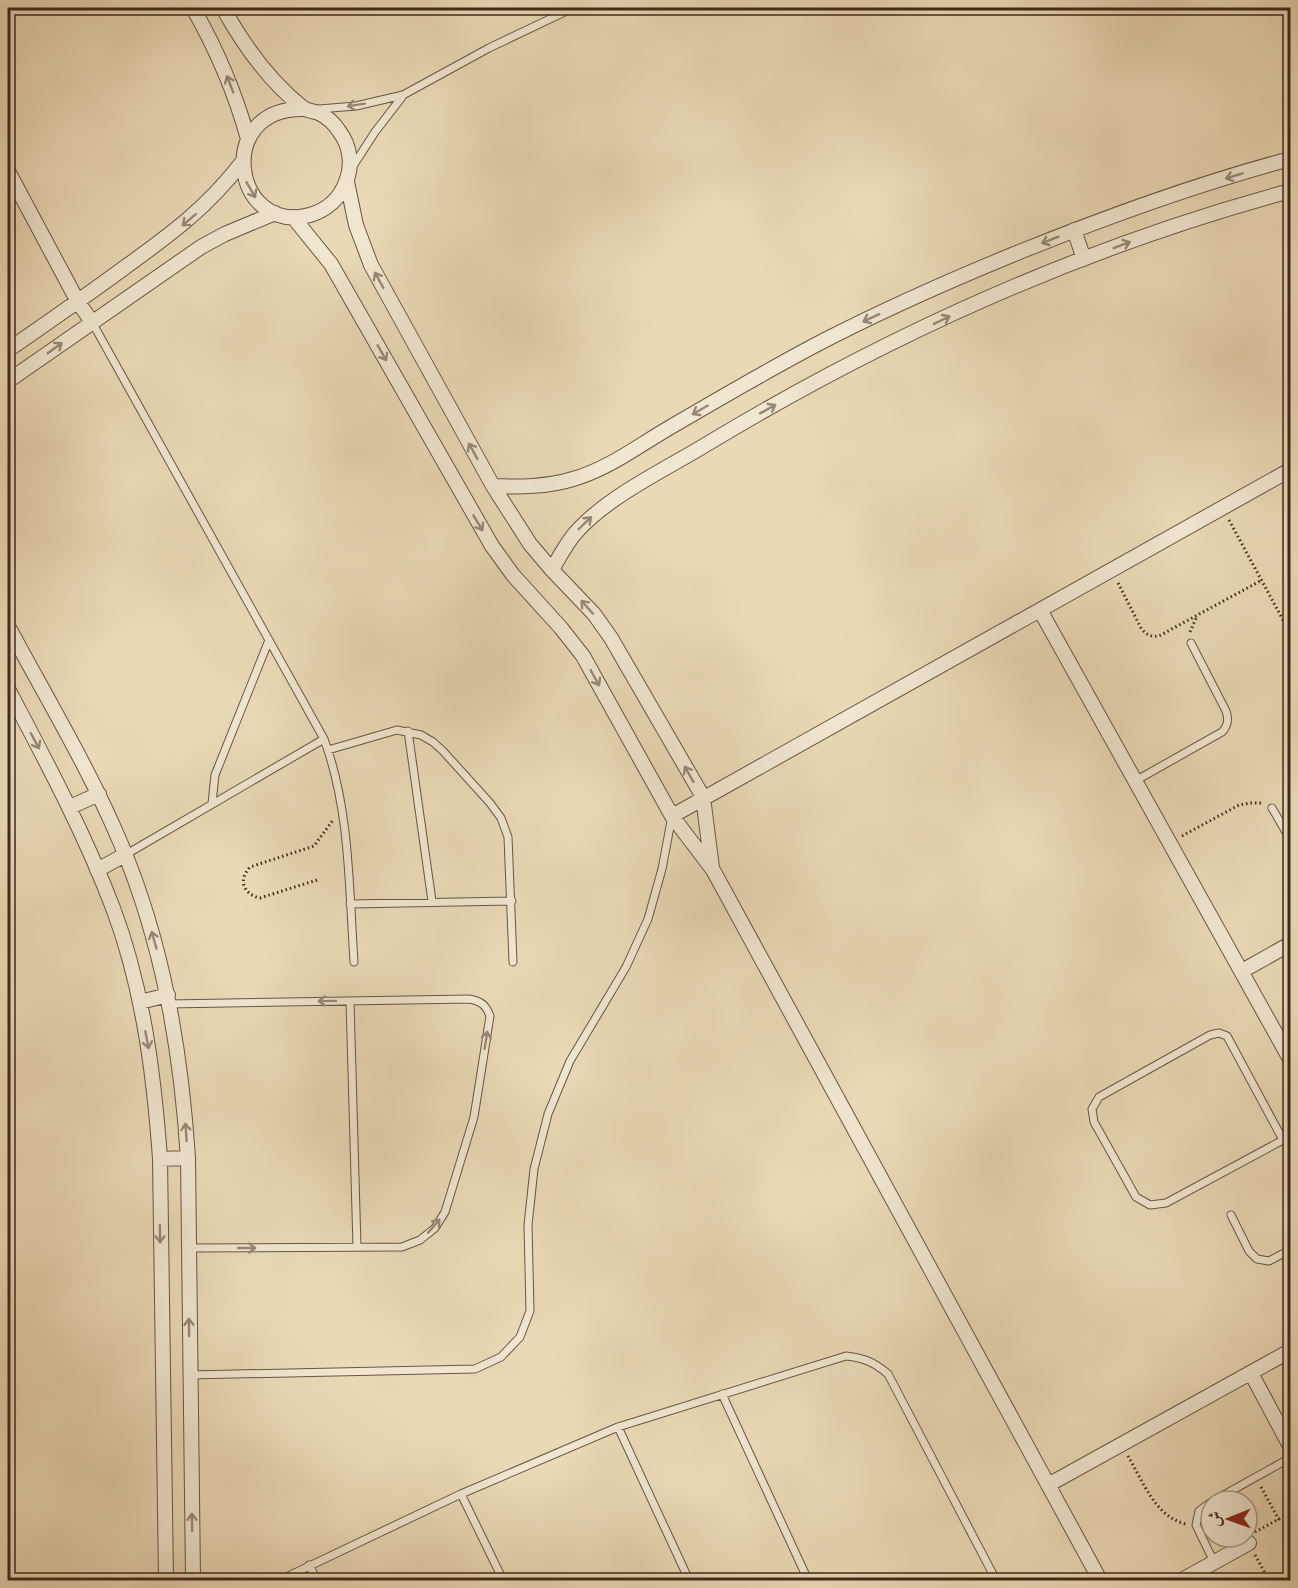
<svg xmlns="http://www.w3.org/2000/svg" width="1298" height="1588" font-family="'IM FELL French Canon',Amiri,serif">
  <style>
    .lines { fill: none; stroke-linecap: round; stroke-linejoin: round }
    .lane-casing { stroke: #685543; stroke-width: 9 }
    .street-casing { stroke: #685543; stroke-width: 16 }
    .path { stroke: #3d291d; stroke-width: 3; stroke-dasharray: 1.5 3; stroke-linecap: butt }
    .lane { stroke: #f1e6d0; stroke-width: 7 }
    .street { stroke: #f1e6d0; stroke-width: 14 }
    .oneway { stroke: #978876 }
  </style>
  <rect width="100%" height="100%" fill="#ead9b6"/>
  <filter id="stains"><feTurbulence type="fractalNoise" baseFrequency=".00333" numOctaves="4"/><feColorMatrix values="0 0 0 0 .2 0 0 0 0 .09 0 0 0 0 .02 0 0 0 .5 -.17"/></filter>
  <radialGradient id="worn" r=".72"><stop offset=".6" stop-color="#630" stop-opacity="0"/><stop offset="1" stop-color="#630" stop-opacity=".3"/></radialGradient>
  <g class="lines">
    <!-- lane casing -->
    <g class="lane-casing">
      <path id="lane" d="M319,109L356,106L403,95L489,48L573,8
        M353,166L375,132L402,97
        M92,322L324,739C350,809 349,888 354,962
        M408,731L432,901
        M328,750L397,730L421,735L433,742L443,751L490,803L501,818L508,837L513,962
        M1135,781L1222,732C1228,726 1229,720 1226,711L1191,643
        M212,803L215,775L269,640
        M1272,808L1290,839
        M125,855L324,739
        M350,904L512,901
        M350,1001L357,1247
        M169,1004L469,999C481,1001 486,1005 490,1016L474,1117L445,1212L435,1228L420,1240L402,1247L188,1248
        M1283,1140L1227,1036L1219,1033L1210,1035L1099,1097L1092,1109L1094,1122L1136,1197L1150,1205L1166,1203L1283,1140L1290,1135
        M1231,1215L1249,1251L1257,1259L1269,1261L1290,1250
        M189,1375L475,1369L501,1357L520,1337L530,1311L528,1225L534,1169L548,1114L570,1061L626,967L648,919L662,869L672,816
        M722,1394L808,1580
        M618,1427L689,1580
        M461,1494L503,1580
        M1213,1501L1290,1458
        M1211,1502L1199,1511L1196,1525L1214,1562
        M309,1565L317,1580
        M280,1580L461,1494L618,1427L846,1356C864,1358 874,1362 888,1374L996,1580"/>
    </g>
    <!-- street casing -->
    <g class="street-casing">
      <path id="street" d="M193,8C217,50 235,92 248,139
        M223,8C243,44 269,81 302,107C307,111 313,111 319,113C327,117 334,123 339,131C350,145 353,165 346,182C340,198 327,210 310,215C233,236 213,107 304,109
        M8,171L78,302L92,322
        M347,182L356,225L371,265L493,486L530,544L552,570L594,614L611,638L703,797L712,868
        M293,217L331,264L492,546L513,575L561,628L583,656L672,816L713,870L1100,1580
        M1074,230L1084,259
        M8,350C47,323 86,296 124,268C171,234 207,208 243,161
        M8,381L201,247L225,234L275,213
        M493,486C520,487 547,487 573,479C608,469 638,446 669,428C722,397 776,365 831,337C890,307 951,280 1012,255C1103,218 1196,184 1290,159
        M552,570C560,556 567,541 579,529C611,495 666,469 707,444C888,335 1086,246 1290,191
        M1040,610L1290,1059
        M8,626C46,697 89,768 121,844C163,944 181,1050 188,1158L193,1580
        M8,689C46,761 84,832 113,908C143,988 154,1074 160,1159L166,1580
        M70,807L99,794
        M672,816L1290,470
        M97,870L125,855
        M1242,971L1290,944
        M140,1002L168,995
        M160,1159L188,1158
        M1251,1373L1290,1446
        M1048,1485L1290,1351
        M1182,1580L1249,1543"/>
    </g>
    <!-- path -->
    <path class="path" d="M1229,520L1290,633
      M1118,583L1141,628C1146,635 1151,637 1159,636L1262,580
      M1190,632L1197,616
      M1182,836L1239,805L1250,803H1263
      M317,880L260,898C243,894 238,880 250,867L314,846L333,820
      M1128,1456C1143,1481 1155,1517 1186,1524
      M1261,1487L1279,1520
      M1255,1532L1290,1513
      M1255,1555L1269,1580"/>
    <!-- lane -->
    <use href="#lane" class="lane"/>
    <!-- street -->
    <use href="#street" class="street"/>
  </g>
  <!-- one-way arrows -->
  <defs><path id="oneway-shaft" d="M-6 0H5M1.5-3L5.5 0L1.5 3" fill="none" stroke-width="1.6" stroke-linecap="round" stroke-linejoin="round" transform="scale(1.5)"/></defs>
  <g class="oneway">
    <use href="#oneway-shaft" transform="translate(230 84) rotate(-111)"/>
    <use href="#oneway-shaft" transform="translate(356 105) rotate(171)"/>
    <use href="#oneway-shaft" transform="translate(1234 176) rotate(163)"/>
    <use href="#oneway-shaft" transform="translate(251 190) rotate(60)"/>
    <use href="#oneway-shaft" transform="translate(189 220) rotate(139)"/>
    <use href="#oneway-shaft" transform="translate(1050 240) rotate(158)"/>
    <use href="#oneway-shaft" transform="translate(1122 245) rotate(-20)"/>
    <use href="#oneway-shaft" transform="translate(379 280) rotate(-119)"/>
    <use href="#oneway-shaft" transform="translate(871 318) rotate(155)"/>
    <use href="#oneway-shaft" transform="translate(942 320) rotate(-26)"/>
    <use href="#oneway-shaft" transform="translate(55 348) rotate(-36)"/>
    <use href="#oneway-shaft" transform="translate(382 353) rotate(60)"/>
    <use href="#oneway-shaft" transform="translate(768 409) rotate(-29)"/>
    <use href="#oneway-shaft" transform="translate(700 410) rotate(150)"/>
    <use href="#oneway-shaft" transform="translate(473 451) rotate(-119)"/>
    <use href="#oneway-shaft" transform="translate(478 523) rotate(59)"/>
    <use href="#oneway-shaft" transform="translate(585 523) rotate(-44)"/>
    <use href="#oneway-shaft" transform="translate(587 607) rotate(-132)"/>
    <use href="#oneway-shaft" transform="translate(595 678) rotate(61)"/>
    <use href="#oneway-shaft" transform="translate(35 741) rotate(62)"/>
    <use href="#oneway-shaft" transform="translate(689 774) rotate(-120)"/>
    <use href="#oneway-shaft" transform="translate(154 940) rotate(-106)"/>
    <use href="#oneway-shaft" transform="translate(327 1001) rotate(179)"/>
    <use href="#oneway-shaft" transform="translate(147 1040) rotate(79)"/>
    <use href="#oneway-shaft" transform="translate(486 1040) rotate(-81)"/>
    <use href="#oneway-shaft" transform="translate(186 1132) rotate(-94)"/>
    <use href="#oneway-shaft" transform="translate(434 1226) rotate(-49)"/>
    <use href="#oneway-shaft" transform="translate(160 1234) rotate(89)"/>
    <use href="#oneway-shaft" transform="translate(247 1248)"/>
    <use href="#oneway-shaft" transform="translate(189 1327) rotate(-91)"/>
    <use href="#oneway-shaft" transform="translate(192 1522) rotate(-91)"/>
  </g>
  <!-- margin -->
  <rect width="1298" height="1588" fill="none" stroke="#ead9b6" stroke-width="30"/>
  <rect x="9" y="9" width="1280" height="1570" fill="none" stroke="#3d291d" stroke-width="3"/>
  <rect x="15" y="15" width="1268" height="1558" fill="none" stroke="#3d291d" stroke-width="1.5"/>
  <!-- north arrow -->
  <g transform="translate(1229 1519) rotate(269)"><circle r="28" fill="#f1e6d0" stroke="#a99a88" stroke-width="1.5"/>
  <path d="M0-4.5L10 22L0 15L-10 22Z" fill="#8f2418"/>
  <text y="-9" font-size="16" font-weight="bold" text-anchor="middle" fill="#3d291d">ش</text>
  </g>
  <rect width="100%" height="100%" filter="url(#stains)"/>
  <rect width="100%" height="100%" fill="url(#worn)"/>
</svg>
